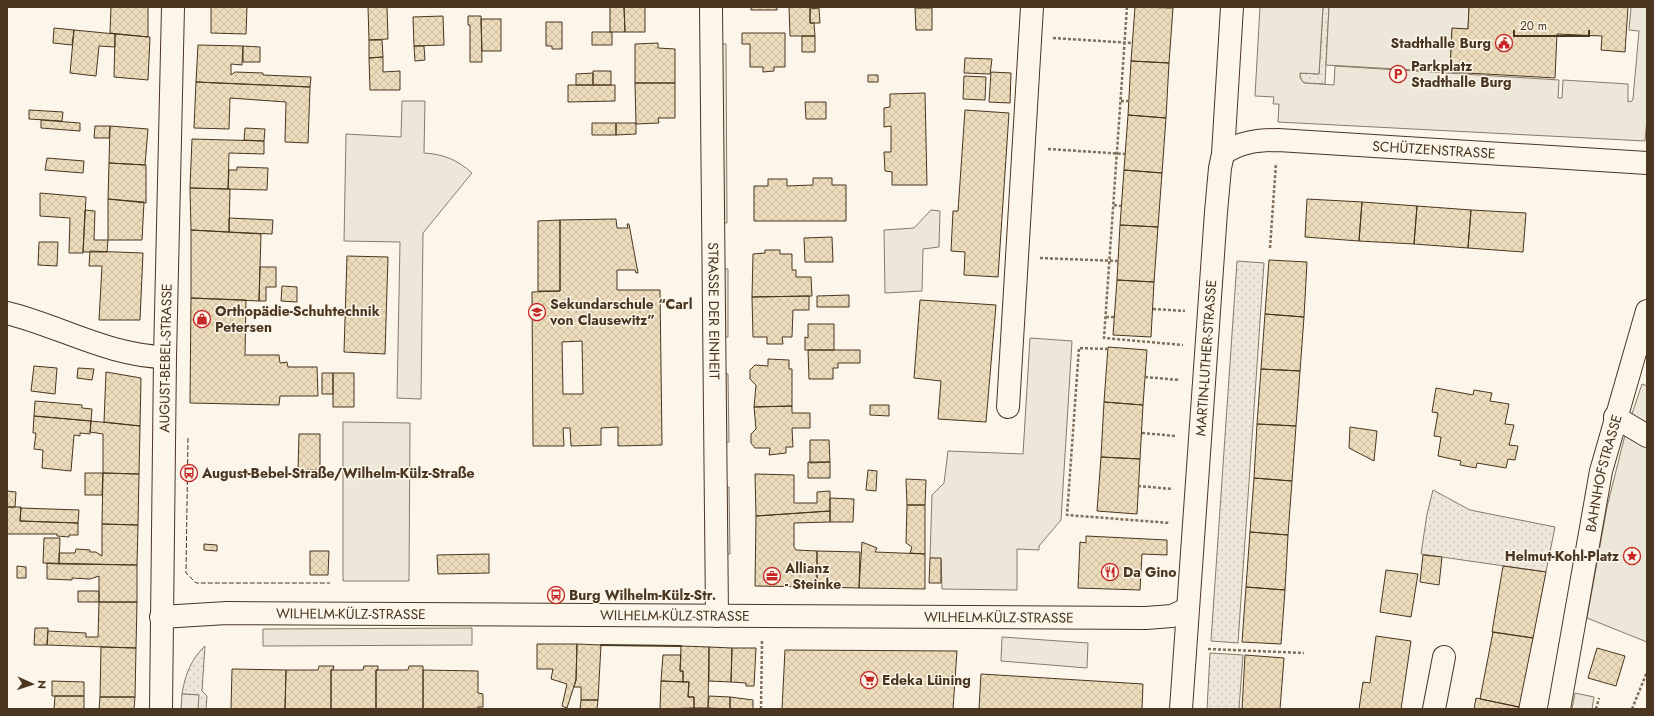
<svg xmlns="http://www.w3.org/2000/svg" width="1654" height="716" font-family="Jost,sans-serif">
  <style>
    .grass { fill: url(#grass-dots); stroke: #887966 }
    .pitch { fill: #ede6d9; stroke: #887966 }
    .parking { fill: #ede7d9; stroke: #887966 }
    .building { fill: url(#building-cross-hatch); stroke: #4a3520; fill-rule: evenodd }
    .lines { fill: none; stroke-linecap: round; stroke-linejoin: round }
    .minor-casing { stroke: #4a3520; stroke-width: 24 }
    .path { stroke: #7f6f5c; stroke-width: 2.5; stroke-dasharray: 3 2; stroke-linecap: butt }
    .minor { stroke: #fbf6e9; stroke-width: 22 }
    .fence { stroke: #4a3520; stroke-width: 1; stroke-dasharray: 5 2; stroke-linecap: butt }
    .wall { stroke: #4a3520; stroke-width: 2 }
    .labels { text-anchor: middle; stroke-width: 3; stroke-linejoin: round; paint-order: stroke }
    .poi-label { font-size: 14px; font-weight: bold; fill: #4a3520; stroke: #fbf6e9; text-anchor: start }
    .street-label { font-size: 14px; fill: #4a3520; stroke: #fbf6e9 }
  </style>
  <defs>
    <pattern id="grass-dots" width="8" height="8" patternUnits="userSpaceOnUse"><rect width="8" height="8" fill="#ede6d9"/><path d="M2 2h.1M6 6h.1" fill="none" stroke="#cdc6ba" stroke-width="1.8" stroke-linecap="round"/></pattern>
    <pattern id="building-cross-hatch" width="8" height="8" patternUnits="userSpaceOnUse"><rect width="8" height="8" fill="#ecdcbc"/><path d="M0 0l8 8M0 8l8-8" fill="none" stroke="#ccbda1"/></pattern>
  </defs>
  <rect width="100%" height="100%" fill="#fbf6e9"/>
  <!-- grass -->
  <path class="grass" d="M1323,7H1329L1325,84L1304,83L1300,78V73L1319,74Z
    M1237,261L1264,263L1238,643L1211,641Z
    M1433,490L1470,510L1555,527L1546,572L1421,554L1427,514Z
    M205,646L202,691L207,696L206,709H198V695L182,694C185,675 191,659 205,646Z
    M1210,653L1243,655L1239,709H1207Z"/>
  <!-- pitch -->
  <path class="pitch" d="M402,101H425L424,153C443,154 458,160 472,173L423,233L421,399L397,398L400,242L344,241L346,134L401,137Z"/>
  <!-- parking -->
  <path class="parking" d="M1260,7H1323L1319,74L1300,73V78L1304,83L1334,85L1335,66L1559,80L1558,98H1562L1563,80L1628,84V102L1632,101L1633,99L1639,31L1629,30L1631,7H1647V119L1645,141L1278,122L1279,104H1273L1274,97L1255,96Z
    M1329,7H1469L1468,29H1452L1450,72L1326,65Z
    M718,44H726L727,223H720Z
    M931,210L940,211L939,247L923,249L922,291L885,293L884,230L914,228Z
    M720,269H728V337H721Z
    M1030,338L1072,341L1061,520L1039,546V550L1017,549V590L942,589L941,559L930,558L932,495L944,483L948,451L1023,454Z
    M721,374H728L729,442H721Z
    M1642,384L1647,386V642L1587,618L1607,507L1625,435Z
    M343,422L410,423L409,581H343Z
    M722,487H729L730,554H723Z
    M472,628V645L263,646V629Z
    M1002,637L1088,643L1087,668L1001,661Z
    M1575,693L1594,697L1592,709H1572Z
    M182,694L199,695L198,709H181Z"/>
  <!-- building -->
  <path class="building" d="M111,7H148V37L110,33Z
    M211,7H247L246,34L211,33Z
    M368,7H387L388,39L369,40Z
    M610,7H624L625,32H610Z
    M624,7H645V32H625Z
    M751,7H777V10H751Z
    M789,7H810V23H814L815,36H790Z
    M1135,7L1173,8L1169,63L1131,61Z
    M1469,7H1628L1625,52L1601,50L1602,36L1557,34L1555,78L1450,72L1452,28L1468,29Z
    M819,8L820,23H810V9Z
    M915,8H932V30H916Z
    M443,16L444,45L414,46L413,17Z
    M468,16H481L482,62H470V25H468Z
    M481,19H501V51H482Z
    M546,22H562V49H552V46H546Z
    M54,28L74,30L72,45L53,43Z
    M74,30L115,34V47L99,46L96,76L70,73Z
    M592,32H612V45H592Z
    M742,33H785V67H774V71L763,72V67H750V44H742Z
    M115,34L150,37L148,80L114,77Z
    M802,36H815V52H802Z
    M369,40H382L383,57L369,58Z
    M658,43V48L675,49V83H635V44Z
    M198,45L243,46L242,65L231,64V75L235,72L263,73V75L311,77L310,87L196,82Z
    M243,46L260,47V62H243Z
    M414,46H424L425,60L415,61Z
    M383,57V72L400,71V90H370L369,58Z
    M965,58L992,59L990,74L964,73Z
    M1131,61L1169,63L1166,118L1128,115Z
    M593,71H611V85H593Z
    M991,72L1011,73L1010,103L989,102Z
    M593,73V85H576V74Z
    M868,75H878V82H868Z
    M964,76L986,77L985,100L963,99Z
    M196,82L310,87L308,143L285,142L286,102L230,98L229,129L194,128Z
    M635,83H675V118H658L659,123L636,124Z
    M568,85H615V101L568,102Z
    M925,93L927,185H892V172L885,171L884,152H891V126L884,127V108L890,107V94Z
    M805,102H826V119H806Z
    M29,110L63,112L62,121L29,119Z
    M965,110L1009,113L998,277L964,275L965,252L951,251L953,211H958Z
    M1128,115L1166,118L1162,173L1124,170Z
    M41,120L80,123V131L41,128Z
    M592,123H616V135H592Z
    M616,123H636V134L616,135Z
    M95,126H110L109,138H94Z
    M110,126L148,129L145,165L109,163Z
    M245,128L265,129L264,141L244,140Z
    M192,139L264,141V154L229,153L228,189L190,188Z
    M47,158L84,161L83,173L45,170Z
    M109,163L146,165V203L108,199Z
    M237,167L268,168L267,190L228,189L229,170H237Z
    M1124,170L1162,173L1158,227L1120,225Z
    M813,178H832V185H846V221H754V186H768V179H787V186L813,185Z
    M190,188L230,189L229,232L191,230Z
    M40,193L86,197L83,253H69L70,218L40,216Z
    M108,199L144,202L142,240H108Z
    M1307,199L1362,202L1359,241L1305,237Z
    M1362,202L1417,206L1414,244L1359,241Z
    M1417,206L1471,210L1468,248L1414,244Z
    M85,210L95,211L94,240H108L107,252H83Z
    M1471,210L1526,213L1523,252L1468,248Z
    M229,218L273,220L272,234L229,232Z
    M616,219L617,228H628L627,224H629L638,273H636L635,270H617V290H660L662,445L618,446V427L601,428V445L571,446L570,428H563L564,446H533L532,292L560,291V220ZM582,341L583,394H563L562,342Z
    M560,220V291H538V221Z
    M1120,225L1158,227L1154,282L1117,280Z
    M191,230L261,234L259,301L191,298Z
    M832,237L833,262H805L804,238Z
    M39,242H58L57,266L38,265Z
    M765,250H780V254H792V270H796V277H811L812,296L752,297L753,254L765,253Z
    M90,251L143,253L140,320H99L102,266H89Z
    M347,256L388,257L385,354L344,352Z
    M1269,260L1307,262L1304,317L1265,314Z
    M260,267H276V287H266V301H259Z
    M1117,280L1154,282L1151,337L1113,335Z
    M282,286L297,287V302L281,301Z
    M849,295V307H817V296Z
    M809,296V310H793L792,337H782L783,344H767V337H753L752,297Z
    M191,298L246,300L245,355H279L280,363L287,362L288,367H317L318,396H280L279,405L190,403Z
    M920,300L996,305L986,422L938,419L941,381L914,378Z
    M1265,314L1304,317L1300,371L1261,369Z
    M808,324H834V350H805V337L808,338Z
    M1108,347L1147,350L1143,405L1104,402Z
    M808,350H860V363H838V368H833V379H809Z
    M768,359L789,360V369H792V406L754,407L756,385L750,379V370L755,365L768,366Z
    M34,366L57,368L55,394L31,391Z
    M78,368L94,369L92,380L77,378Z
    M1261,369L1300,371L1296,426L1257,424Z
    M106,372L141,378L140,426L104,422Z
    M322,373H333V394H322Z
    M333,373H354V407H333Z
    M1436,388L1473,395L1474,390L1492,393L1490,401L1509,404L1505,424L1514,425L1509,445L1518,446L1515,460L1508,459L1506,468L1477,463L1476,468L1460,465L1461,461L1438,456L1441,437L1434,436L1438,413L1432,412Z
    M35,401L82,405V408L92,409L91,421L34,416Z
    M1104,402L1143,405L1140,459L1101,457Z
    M870,405H889V416L870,415Z
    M792,406V413H810V428H792L793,447H786V453L769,455L770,448H755L751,443V434L756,429L754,407Z
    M34,416L91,421L90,434L80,433V436L74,435L71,471L42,468L43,450L34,449L36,433H33Z
    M91,421L140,426L139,474L103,473V434L90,432Z
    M1257,424L1296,426L1292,481L1254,478Z
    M1350,427L1377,431L1374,461L1349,448Z
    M299,434H320V470H298Z
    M810,440H829L830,462L810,463Z
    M1101,457L1140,459L1137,514L1097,511Z
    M808,462H830V478H808Z
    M868,470L877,471L876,491L866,490Z
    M85,473H103L102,495H85Z
    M103,473L139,474L138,525L102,524Z
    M755,474L794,475V503H817V492L830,491V511L756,516Z
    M1254,478L1292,481L1288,535L1250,532Z
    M906,479L926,480L925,505H907Z
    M7,491L16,492L15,507H7Z
    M830,498L854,499L853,522H830Z
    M907,505H925V554L910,553L912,547L906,543Z
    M7,507H21L20,521L78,523V535H69V537L57,536V534H7Z
    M21,508L79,510L78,523L20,521Z
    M830,511V522L794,523V547L796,550L817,551V587L755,586L756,516Z
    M102,524L138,525L137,565L59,564V553H75L76,549L90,550V552H96L102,556Z
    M1250,532L1288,535L1285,590L1246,587Z
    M1086,536L1167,540V555L1142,554L1140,590L1078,588L1080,542L1086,543Z
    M44,538H60L59,564L43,563Z
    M862,542L877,548L875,552L925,554V589L859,588Z
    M204,544L217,545V551L204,550Z
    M310,551H329L328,575H310Z
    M817,551L860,552L859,588L817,587Z
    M489,554V573L438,574L437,555Z
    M1423,555L1442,557L1439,585L1420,582Z
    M930,558H941V583H929Z
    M47,563L137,565V602H99V576L90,579L72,578V580L47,579Z
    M17,566L26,567V578H17Z
    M1503,566L1546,572L1533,638L1492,632Z
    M1386,570L1418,574L1411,617L1380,612Z
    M1246,587L1285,590L1281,644L1242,642Z
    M78,591H99V602H78Z
    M99,602H137L136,648L47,645L48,631L86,633V637H98Z
    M35,628H48L47,645H34Z
    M1493,632L1533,638L1519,707L1480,699Z
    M1376,636L1411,641L1401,709H1359L1363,682L1370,683Z
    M537,644H577L576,680L567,708L562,706L567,684L551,679L553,669H537Z
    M577,644L601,645L598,700H581V687H574L576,680Z
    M681,646L709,647L708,708H694V697H688L689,682H683V671H680Z
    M101,647L136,648L135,697H100Z
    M709,647L732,648L731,682L709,681Z
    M732,648H756L754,686H746V683L731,682Z
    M1597,648L1625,656L1616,686L1588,678Z
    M785,650L957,651L953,709H782Z
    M663,655H681L680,671H683V682L661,681Z
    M1245,655L1284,658L1280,709H1242Z
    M319,666H334L333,670H331V709H285L286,670H318Z
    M364,666H378V670H376V709H331V670H363Z
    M409,666H423V709H376V670H408Z
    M232,669L286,670L285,709H231Z
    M423,670L478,671V693L483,694V707H478V709H423Z
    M981,674L1143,684L1142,709H979Z
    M52,681L84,682V696H52Z
    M661,681L689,682L688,697H694V708L660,709Z
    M55,696H84V709H54Z
    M709,696L730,697V709L708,708Z
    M100,697H135L134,709H99Z
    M730,697L753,700V709H730Z
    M1476,698L1519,707V709H1474Z
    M581,700H598L597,709H580Z"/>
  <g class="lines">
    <!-- minor casing -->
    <g class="minor-casing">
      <g id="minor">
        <path id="s1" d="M711,7L717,616"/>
        <path id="s2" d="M1223,154C1239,142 1258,140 1278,140L1647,163"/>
        <path d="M7,313C60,326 109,356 165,357"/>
        <path d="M1008,407L1032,7"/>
        <path d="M1615,417L1647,436"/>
        <path id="s3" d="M161,617L227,613L1146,618L1172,616L1187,609"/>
        <path id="s4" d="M161,709L165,357L173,7"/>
        <path id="s5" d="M1181,709L1216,212L1220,168L1223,154L1232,7"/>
        <path d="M1434,709L1444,657"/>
        <path id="s6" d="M1559,709L1601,471L1647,311"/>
      </g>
    </g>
    <!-- path -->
    <path class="path" d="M1127,7L1104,338L1183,345
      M1053,38L1132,43
      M1121,101H1129
      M1048,149L1125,154
      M1114,205L1121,206
      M1270,248L1276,163
      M1040,258L1118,261
      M1153,309L1185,311
      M1106,317H1114
      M1108,349L1079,348L1067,515L1170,523
      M1145,377L1180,380
      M1142,433L1176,436
      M1138,486L1173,489
      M1208,649L1304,653
      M761,709L762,640
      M1596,709L1599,698
      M1632,709L1647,672"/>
    <!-- minor -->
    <use href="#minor" class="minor"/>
    <!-- fence -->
    <path class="fence" d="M188,438L186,573L196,583H330"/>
    <!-- wall -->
    <path class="wall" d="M601,645L681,646"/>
  </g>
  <!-- icons -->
  <defs>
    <g id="civic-ring" transform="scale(0.9)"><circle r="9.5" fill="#fbf6e9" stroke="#c62828" stroke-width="1.5"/><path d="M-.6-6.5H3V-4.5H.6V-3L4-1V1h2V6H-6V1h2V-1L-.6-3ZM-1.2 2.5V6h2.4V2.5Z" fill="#c62828"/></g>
    <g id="parking-ring" transform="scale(0.9)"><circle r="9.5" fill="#fbf6e9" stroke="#c62828" stroke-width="1.5"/><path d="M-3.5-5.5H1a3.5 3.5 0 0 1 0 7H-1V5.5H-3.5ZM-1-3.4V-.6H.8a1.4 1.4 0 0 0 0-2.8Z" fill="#c62828"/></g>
    <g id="school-ring" transform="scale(0.9)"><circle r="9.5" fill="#fbf6e9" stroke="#c62828" stroke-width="1.5"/><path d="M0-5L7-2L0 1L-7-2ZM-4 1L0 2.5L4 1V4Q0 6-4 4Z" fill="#c62828"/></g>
    <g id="shop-ring" transform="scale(0.9)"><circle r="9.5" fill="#fbf6e9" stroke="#c62828" stroke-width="1.5"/><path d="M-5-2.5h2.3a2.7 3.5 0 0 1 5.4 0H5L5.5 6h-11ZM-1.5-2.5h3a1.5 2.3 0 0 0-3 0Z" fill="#c62828"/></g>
    <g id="bus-ring" transform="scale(0.9)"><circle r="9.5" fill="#fbf6e9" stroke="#c62828" stroke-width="1.5"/><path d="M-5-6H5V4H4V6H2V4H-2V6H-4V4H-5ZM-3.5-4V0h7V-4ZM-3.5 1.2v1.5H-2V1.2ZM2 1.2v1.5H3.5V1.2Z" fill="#c62828"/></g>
    <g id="sight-ring" transform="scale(0.9)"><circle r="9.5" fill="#fbf6e9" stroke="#c62828" stroke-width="1.5"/><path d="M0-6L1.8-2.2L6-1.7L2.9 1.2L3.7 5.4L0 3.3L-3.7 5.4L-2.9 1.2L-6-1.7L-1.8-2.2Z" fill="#c62828"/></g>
    <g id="restaurant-ring" transform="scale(0.9)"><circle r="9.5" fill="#fbf6e9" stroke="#c62828" stroke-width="1.5"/><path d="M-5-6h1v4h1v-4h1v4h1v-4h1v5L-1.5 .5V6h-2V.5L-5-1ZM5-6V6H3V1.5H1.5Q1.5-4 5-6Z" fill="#c62828"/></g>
    <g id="office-ring" transform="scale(0.9)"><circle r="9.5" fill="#fbf6e9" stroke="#c62828" stroke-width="1.5"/><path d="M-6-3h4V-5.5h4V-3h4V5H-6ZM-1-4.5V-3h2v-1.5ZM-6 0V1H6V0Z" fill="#c62828"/></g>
    <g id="supermarket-ring" transform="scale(0.9)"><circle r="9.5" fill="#fbf6e9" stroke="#c62828" stroke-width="1.5"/><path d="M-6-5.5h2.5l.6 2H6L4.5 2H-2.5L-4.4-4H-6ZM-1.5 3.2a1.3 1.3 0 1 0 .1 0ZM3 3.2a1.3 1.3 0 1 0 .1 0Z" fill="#c62828"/></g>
  </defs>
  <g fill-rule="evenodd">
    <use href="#civic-ring" x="1504" y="43"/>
    <use href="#parking-ring" x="1398" y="74"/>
    <use href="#school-ring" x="537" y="312"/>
    <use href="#shop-ring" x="202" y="319"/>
    <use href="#bus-ring" x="189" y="473"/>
    <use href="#sight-ring" x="1632" y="556"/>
    <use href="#restaurant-ring" x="1110" y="572"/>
    <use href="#office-ring" x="772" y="576"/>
    <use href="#bus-ring" x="556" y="595"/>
    <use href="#supermarket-ring" x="869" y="680"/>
  </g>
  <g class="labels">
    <!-- poi labels -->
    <g class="poi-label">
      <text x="1491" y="48" text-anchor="end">Stadthalle Burg</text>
      <text x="1411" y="71">Parkplatz<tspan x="1411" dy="16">Stadthalle Burg</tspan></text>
      <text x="550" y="309">Sekundarschule “Carl<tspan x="550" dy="16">von Clausewitz”</tspan></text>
      <text x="215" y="316">Orthopädie-Schuhtechnik<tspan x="215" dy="16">Petersen</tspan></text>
      <text x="202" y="478">August-Bebel-Straße/Wilhelm-Külz-Straße</text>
      <text x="1619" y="561" text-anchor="end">Helmut-Kohl-Platz</text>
      <text x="785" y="573">Allianz<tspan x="785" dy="16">- Steinke</tspan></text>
      <text x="1123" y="577">Da Gino</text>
      <text x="569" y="600">Burg Wilhelm-Külz-Str.</text>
      <text x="882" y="685">Edeka Lüning</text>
    </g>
    <!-- street labels -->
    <g class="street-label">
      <text dy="5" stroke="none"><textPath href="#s2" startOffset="214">SCHÜTZENSTRASSE</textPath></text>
      <text dy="5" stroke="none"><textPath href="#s1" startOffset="304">STRASSE DER EINHEIT</textPath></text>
      <text dy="5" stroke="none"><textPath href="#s4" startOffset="351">AUGUST-BEBEL-STRASSE</textPath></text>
      <text dy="5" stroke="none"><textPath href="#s5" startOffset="352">MARTIN-LUTHER-STRASSE</textPath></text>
      <text dy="5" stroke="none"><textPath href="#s6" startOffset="240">BAHNHOFSTRASSE</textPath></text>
      <text dy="5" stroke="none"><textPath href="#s3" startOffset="190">WILHELM-KÜLZ-STRASSE</textPath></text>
      <text dy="5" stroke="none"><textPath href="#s3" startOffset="514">WILHELM-KÜLZ-STRASSE</textPath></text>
      <text dy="5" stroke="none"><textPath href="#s3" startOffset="838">WILHELM-KÜLZ-STRASSE</textPath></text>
    </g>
  </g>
  <!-- border -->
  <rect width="1654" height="716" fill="none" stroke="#4a3520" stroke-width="16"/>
  <!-- north arrow -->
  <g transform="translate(32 684) rotate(93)" stroke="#fbf6e9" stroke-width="3" paint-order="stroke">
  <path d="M0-3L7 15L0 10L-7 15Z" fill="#4a3520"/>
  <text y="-6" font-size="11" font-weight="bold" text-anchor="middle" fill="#4a3520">N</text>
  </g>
  <!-- scale -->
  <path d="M1514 30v6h75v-6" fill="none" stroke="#4a3520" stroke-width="2"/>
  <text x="1520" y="30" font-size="12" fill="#4a3520" stroke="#fbf6e9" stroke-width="3" paint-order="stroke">20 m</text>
</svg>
